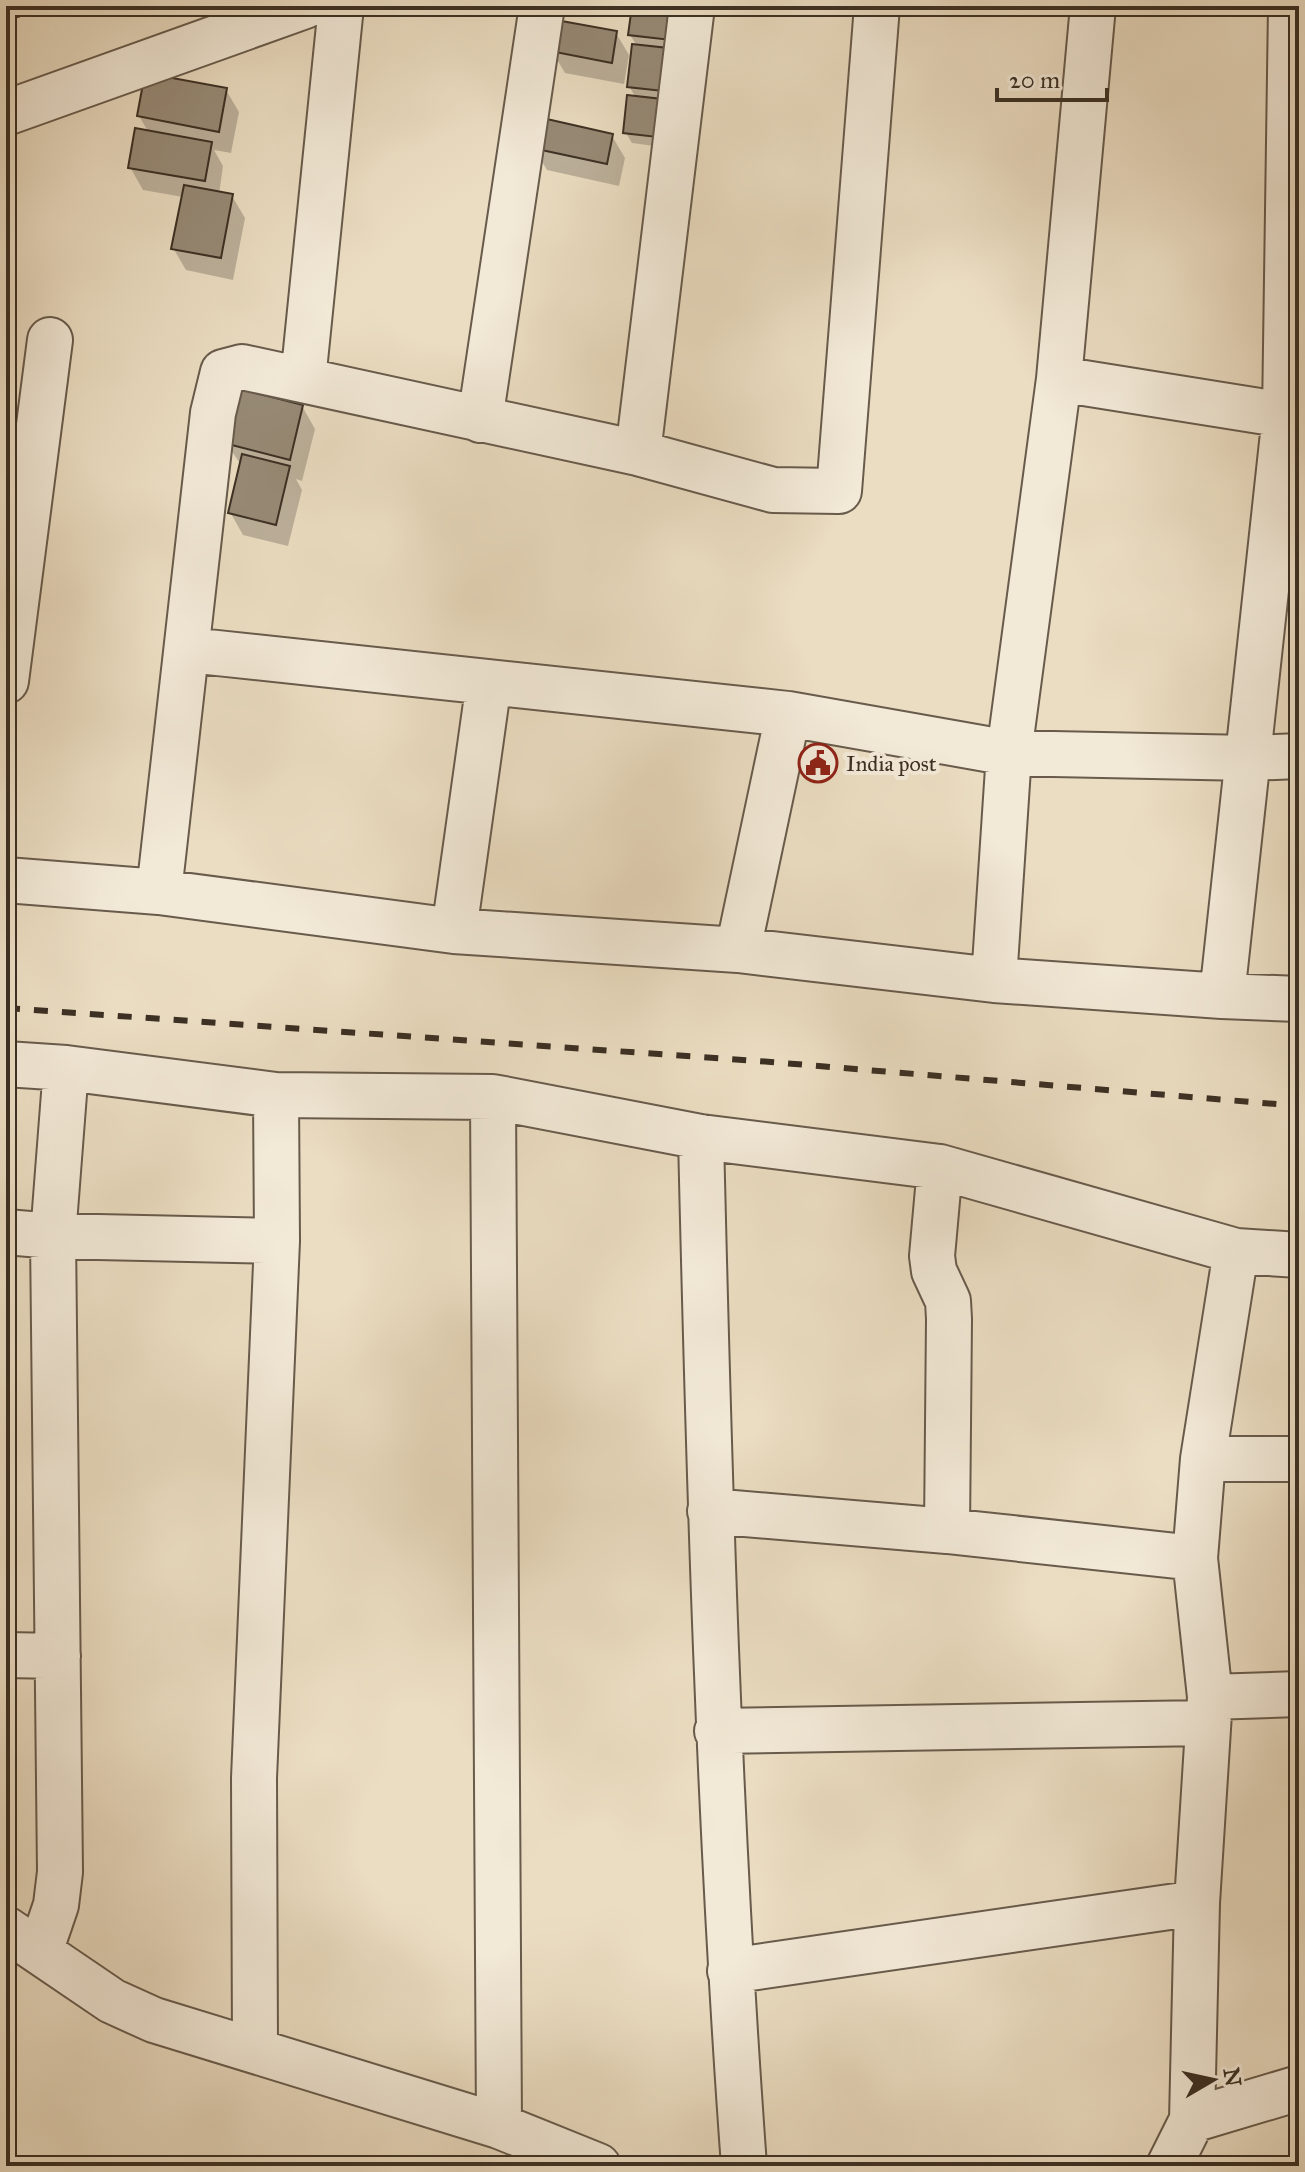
<svg xmlns="http://www.w3.org/2000/svg" width="1305" height="2172" font-family="'IM FELL Great Primer',serif">
  <style>
    .shadow { fill: #0003 }
    .building { fill: #978a76; stroke: #3c3024; stroke-width: 2 }
    .lines { fill: none; stroke-linecap: round; stroke-linejoin: round }
    .minor-casing { stroke: #685b4c; stroke-width: 48 }
    .minor { stroke: #f2e9d7; stroke-width: 44 }
    .rail { stroke: #3c3024; stroke-width: 6; stroke-dasharray: 14 14; stroke-linecap: butt }
    .labels { text-anchor: middle; stroke-width: 8; stroke-linejoin: round; paint-order: stroke }
    .poi-label { font-size: 22px; fill: #3c3024; stroke: #f2e9d7; text-anchor: start }
  </style>
  <rect width="100%" height="100%" fill="#ebddc2"/>
  <filter id="stains"><feTurbulence type="fractalNoise" baseFrequency=".0025" numOctaves="4"/><feColorMatrix values="0 0 0 0 .2 0 0 0 0 .09 0 0 0 0 .02 0 0 0 .5 -.17"/></filter>
  <radialGradient id="worn" r=".72"><stop offset=".6" stop-color="#630" stop-opacity="0"/><stop offset="1" stop-color="#630" stop-opacity=".3"/></radialGradient>
  <!-- shadow -->
  <path class="shadow" d="M634,6H689L662,147L632,143L626,133L636,98L629,86L637,46L630,35Z
    M616,33L629,55L624,84L565,73L552,51Z
    M226,90L239,112L231,153L214,150L223,166L219,194L232,196L245,218L233,280L186,270L173,248L183,197L143,190L130,167L149,133L139,116Z
    M612,136L625,158L619,186L547,170L534,148Z
    M302,406L315,429L302,481L296,479L302,490L288,546L243,535L230,512L242,466L226,443Z"/>
  <!-- building -->
  <path class="building" d="M632,6H675L671,40L628,35Z
    M556,20L617,31L612,63L550,51Z
    M632,44L668,48L663,91L627,87Z
    M145,73L227,88L219,132L137,116Z
    M627,95L662,99L657,137L623,133Z
    M538,117L613,134L607,164L532,148Z
    M135,128L212,142L205,181L128,168Z
    M184,185L233,194L221,258L171,249Z
    M237,388L303,405L290,460L224,443Z
    M242,454L290,466L276,525L228,513Z"/>
  <g class="lines">
    <!-- minor casing -->
    <g class="minor-casing">
      <path id="minor" d="M6,113L305,6
        M1059,379L1285,415L1299,413
        M303,380L341,6
        M480,420L542,6
        M638,453L692,6
        M189,650L788,714L1009,753L1250,758L1299,756
        M6,681L50,340
        M6,880L159,892L454,931L738,950L994,980L1222,996L1299,999
        M159,892L213,413L223,372L242,367L638,453L773,490L839,491L877,6
        M454,931L489,682
        M738,950L788,714
        M994,980L1009,753L1059,379L1093,6
        M1222,996L1285,415L1291,6
        M6,1064L66,1068L276,1095L493,1097L701,1137L940,1167L1236,1251L1299,1255
        M493,1097L499,2126
        M701,1137C709,1481 719,1823 744,2166
        M940,1167L932,1256L934,1271L948,1301L949,1319L947,1531
        M6,1232L53,1236L277,1241
        M1203,1459H1299
        M710,1511L947,1531L1195,1558
        M6,1655L58,1656
        M1210,1697L1299,1694
        M717,1731L1207,1723
        M6,1929L112,2001L154,2020L499,2126L598,2166
        M40,1952L56,1905L60,1872L53,1236L66,1068
        M730,1971L1197,1903
        M255,2050L254,1778L277,1241L276,1095
        M1192,2120L1197,1903L1210,1697L1195,1558L1203,1459L1236,1251
        M1169,2166L1192,2120L1299,2088"/>
    </g>
    <!-- minor -->
    <use href="#minor" class="minor"/>
    <!-- rail -->
    <path class="rail" d="M6,18L50,6
      M6,1008L771,1062L1299,1106"/>
  </g>
  <!-- icons -->
  <defs>
    <g id="civic-ring" transform="scale(2)"><circle r="9.5" fill="#f2e9d7" stroke="#8f2418" stroke-width="1.5"/><path d="M-.6-6.5H3V-4.5H.6V-3L4-1V1h2V6H-6V1h2V-1L-.6-3ZM-1.2 2.5V6h2.4V2.5Z" fill="#8f2418"/></g>
  </defs>
  <g fill-rule="evenodd">
    <use href="#civic-ring" x="818" y="763"/>
  </g>
  <g class="labels">
    <!-- poi labels -->
    <g class="poi-label">
      <text x="846" y="771">India post</text>
    </g>
  </g>
  <!-- margin -->
  <rect width="1305" height="2172" fill="none" stroke="#ebddc2" stroke-width="32"/>
  <rect x="8" y="8" width="1289" height="2156" fill="none" stroke="#3c3024" stroke-width="4"/>
  <rect x="16" y="16" width="1273" height="2140" fill="none" stroke="#3c3024" stroke-width="2"/>
  <!-- north arrow -->
  <g transform="translate(1213 2080) rotate(81)" stroke="#f2e9d7" stroke-width="6" paint-order="stroke">
  <path d="M0-6L14 30L0 20L-14 30Z" fill="#3c3024"/>
  <text y="-12" font-size="22" font-weight="bold" text-anchor="middle" fill="#3c3024">N</text>
  </g>
  <!-- scale -->
  <path d="M997 88v12h110v-12" fill="none" stroke="#3c3024" stroke-width="4"/>
  <text x="1009" y="88" font-size="24" fill="#3c3024" stroke="#f2e9d7" stroke-width="6" paint-order="stroke">20 m</text>
  <rect width="100%" height="100%" filter="url(#stains)"/>
  <rect width="100%" height="100%" fill="url(#worn)"/>
</svg>
